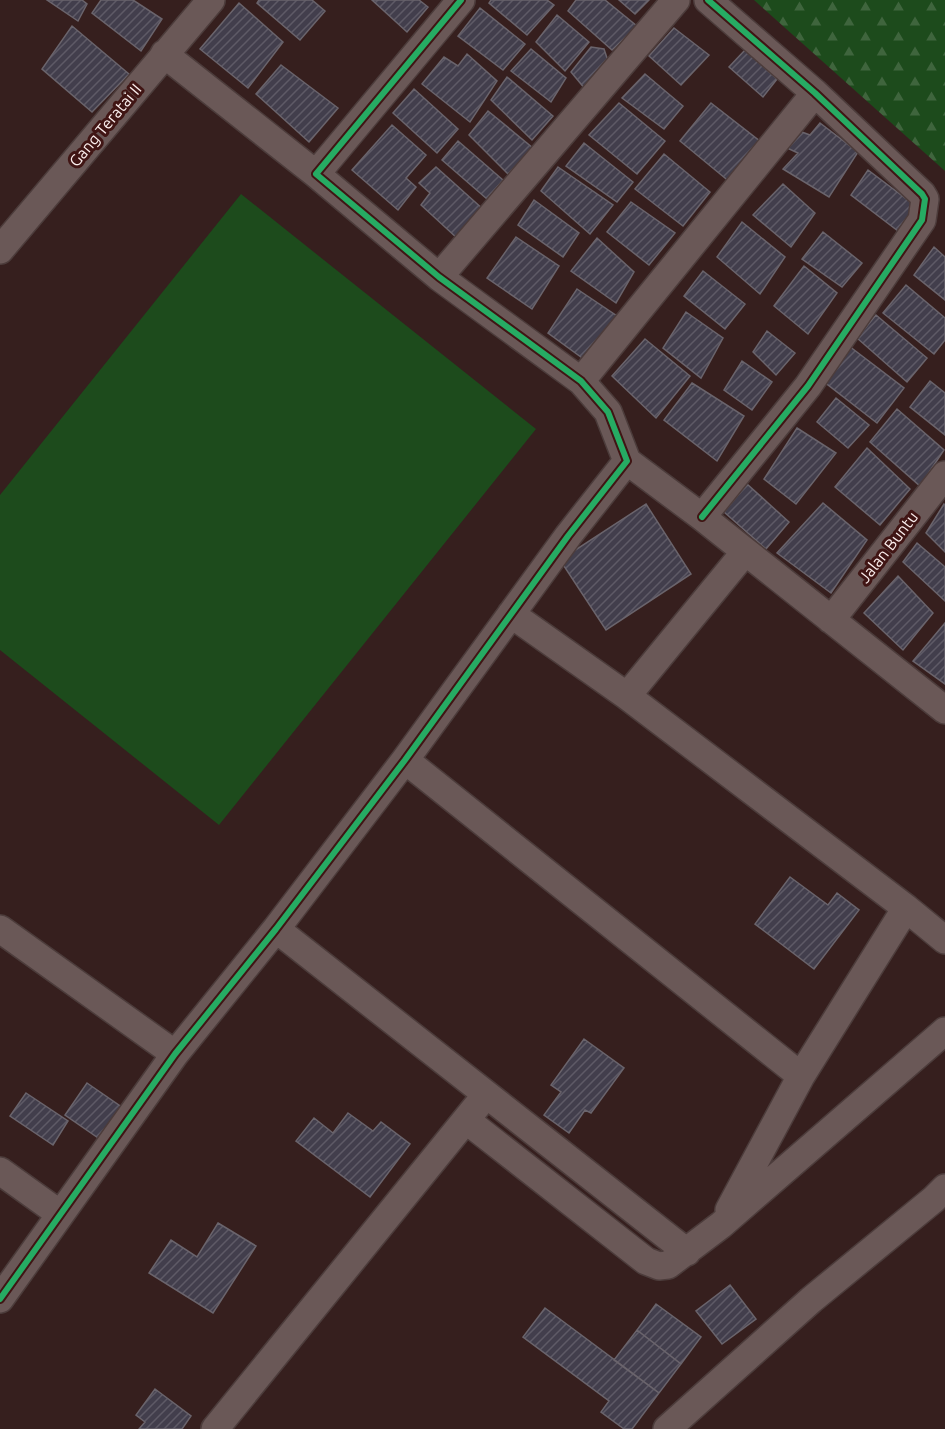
<svg xmlns="http://www.w3.org/2000/svg" width="945" height="1429" font-family="Ubuntu,sans-serif">
  <style>
    .forest { fill: url(#forest-firs) }
    .garden { fill: #1d4b1c }
    .building { fill: url(#building-hatch); stroke: #6a646c; stroke-width: 1.5 }
    .lines { fill: none; stroke-linecap: round; stroke-linejoin: round }
    .minor-casing { stroke: #4c3c3b; stroke-width: 30 }
    .minor { stroke: #6a5857; stroke-width: 27 }
    .cycleway-casing { stroke: #401514; stroke-width: 10 }
    .cycleway { stroke: #26ab63; stroke-width: 6 }
    .labels { text-anchor: middle; stroke-width: 6; stroke-linejoin: round; paint-order: stroke }
    .street-label { font-size: 16px; fill: #fbeeed; stroke: #401514 }
  </style>
  <defs>
    <pattern id="forest-firs" width="22" height="20" patternUnits="userSpaceOnUse" patternTransform="scale(1.5)"><rect width="22" height="20" fill="#1d4b1c"/><path d="M5 1l3.5 6h-7zM16 11l3.5 6h-7z" fill="#3f653d"/></pattern>
    <pattern id="building-hatch" width="6" height="6" patternUnits="userSpaceOnUse" patternTransform="scale(1.5)"><rect width="6" height="6" fill="#423e4c"/><path d="M-1 1l2-2M0 6l6-6M5 7l2-2" fill="none" stroke="#5e5a66"/></pattern>
  </defs>
  <rect width="100%" height="100%" fill="#361f1e"/>
  <!-- forest -->
  <path class="forest" d="M754,0H945V171Z"/>
  <!-- garden -->
  <path class="garden" d="M241,194L536,429L219,825L0,650V495Z"/>
  <!-- building -->
  <path class="building" d="M47,0H82L87,4L78,21Z
    M101,0H133L162,19L141,51L92,13Z
    M259,0H312L325,11L300,40L257,3Z
    M372,0H419L428,7L407,32Z
    M491,0H547L554,5L527,35L489,3Z
    M576,0H605L637,26L612,50L568,11Z
    M619,0H649L635,14Z
    M239,3L283,42L248,88L200,49Z
    M480,8L525,44L503,70L458,36Z
    M557,15L589,42L565,71L536,42Z
    M72,26L129,74L92,112L42,69Z
    M674,28L709,55L681,85L649,56Z
    M591,47L604,49L609,64L586,90L571,72Z
    M531,49L566,78L551,102L511,71Z
    M745,50L777,79L763,97L729,67Z
    M467,54L497,81L470,122L422,84L444,57L458,66Z
    M281,65L338,108L309,142L256,94Z
    M645,74L683,106L664,129L622,98Z
    M507,77L553,116L532,140L491,100Z
    M414,89L458,129L437,153L393,113Z
    M619,103L665,141L637,174L589,135Z
    M711,103L761,142L731,183L680,141Z
    M488,111L533,148L508,174L469,135Z
    M820,123L858,152L829,197L783,169L798,153L787,148L799,131L810,135Z
    M392,125L426,155L406,178L416,187L398,210L352,170Z
    M458,141L503,180L487,199L442,160Z
    M584,143L633,182L617,202L566,166Z
    M664,154L710,192L683,226L635,189Z
    M436,167L484,210L458,239L421,205L430,193L419,183Z
    M558,167L613,205L590,234L541,191Z
    M868,170L917,207L898,231L851,195Z
    M783,184L815,213L791,247L753,215Z
    M534,200L579,233L563,257L518,225Z
    M631,202L675,233L649,265L607,232Z
    M742,222L785,257L760,294L717,257Z
    M823,232L862,263L842,287L802,259Z
    M516,237L559,266L532,309L487,278Z
    M597,238L634,272L616,303L571,271Z
    M934,247L945,257V300L914,275Z
    M804,266L837,293L808,334L774,306Z
    M703,271L745,304L725,329L684,296Z
    M906,285L945,318V340L934,354L883,313Z
    M577,289L617,316L585,360L548,333Z
    M686,312L723,338L701,378L663,348Z
    M876,315L927,358L907,382L857,338Z
    M767,331L795,353L776,375L753,352Z
    M645,339L690,376L656,418L612,376Z
    M849,346L904,388L877,423L823,381Z
    M742,361L772,382L752,410L724,390Z
    M930,381L945,393V435L910,407Z
    M692,383L744,416L717,461L664,420Z
    M836,398L869,425L848,448L817,422Z
    M897,409L944,450L920,486L870,442Z
    M797,428L836,453L796,504L764,479Z
    M867,448L910,489L880,525L835,487Z
    M747,484L789,522L766,549L724,512Z
    M823,503L867,540L831,593L777,553Z
    M646,504L691,574L606,630L560,560Z
    M944,504L945,505V552L926,533Z
    M917,543L945,567V601L903,562Z
    M898,576L933,613L903,650L864,613Z
    M945,623V684L913,661Z
    M790,877L828,905L837,893L859,910L814,969L755,924Z
    M584,1039L624,1068L591,1113L585,1110L569,1133L544,1115L561,1092L551,1085Z
    M87,1083L126,1110L104,1142L65,1115Z
    M26,1093L68,1121L53,1145L10,1116Z
    M348,1113L373,1131L381,1122L410,1144L370,1197L296,1141L314,1118L333,1133Z
    M218,1223L256,1246L213,1313L149,1273L171,1240L197,1257Z
    M730,1285L756,1319L722,1344L696,1311Z
    M656,1304L701,1337L681,1364L637,1330Z
    M545,1308L659,1393L632,1429H624L601,1412L609,1401L523,1337Z
    M637,1330L681,1364L659,1393L614,1360Z
    M155,1389L191,1416L182,1429H139L145,1422L136,1415Z"/>
  <g class="lines">
    <!-- minor casing -->
    <g class="minor-casing">
      <path id="minor" d="M164,54L316,174
        M0,250L211,0
        M439,277L676,0
        M581,381L815,93
        M627,461L702,517L945,710
        M702,517L808,386L922,220L925,199L922,194L815,93L708,0
        M511,614L627,696L906,908L945,940
        M831,620L945,475
        M627,696L745,552
        M405,760L801,1076
        M0,929L175,1054
        M276,929L687,1252
        M466,1120L646,1261L659,1266L668,1265L721,1225L945,1031
        M0,1171L60,1214
        M729,1210L801,1076L906,908
        M0,1299L175,1054L276,929L405,760L568,536L627,461L608,412L581,381L439,277L316,174L461,0
        M215,1429L477,1106
        M667,1429L811,1300L934,1199L945,1188"/>
    </g>
    <!-- minor -->
    <use href="#minor" class="minor"/>
    <!-- cycleway casing -->
    <g class="cycleway-casing">
      <path id="cycleway" d="M702,517L808,386L922,220L925,199L922,194L815,93L708,0
        M0,1299L175,1054L276,929L405,760L568,536L627,461L608,412L581,381L439,277L316,174L461,0"/>
    </g>
    <!-- cycleway -->
    <use href="#cycleway" class="cycleway"/>
  </g>
  <g class="labels">
    <!-- street labels -->
    <g class="street-label">
      <text transform="translate(105 125) rotate(-50)" y="6">Gang Teratai II</text>
      <text transform="translate(888 547) rotate(-52)" y="6">Jalan Buntu</text>
    </g>
  </g>
</svg>
